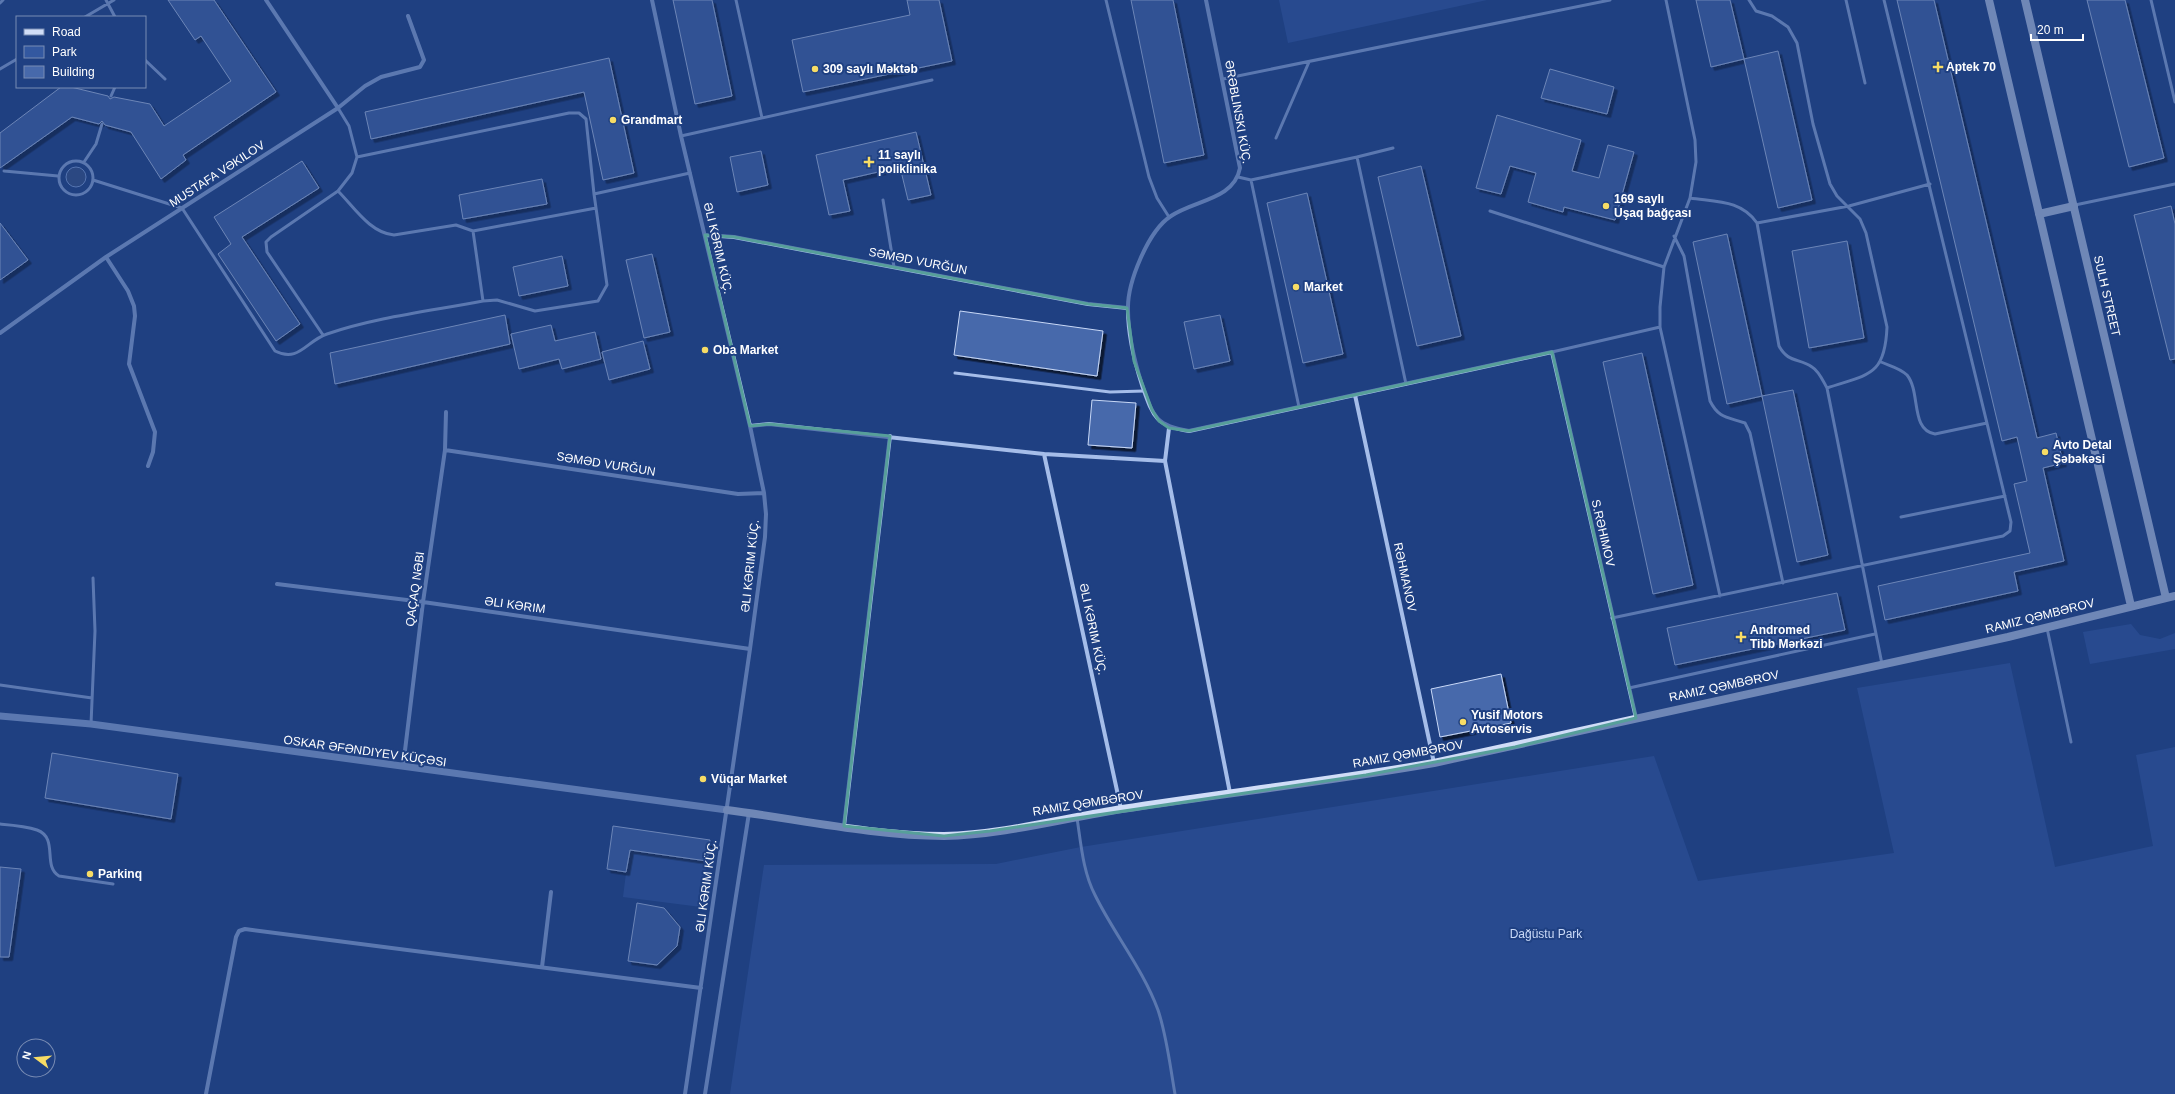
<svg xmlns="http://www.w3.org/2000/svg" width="2175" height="1094" font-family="Helvetica,sans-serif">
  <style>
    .green { fill: #3358a0 }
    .water { fill: #3a5283; stroke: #99b6ea }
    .building { fill: #4769ab; stroke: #c9d9f7; filter: url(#shadow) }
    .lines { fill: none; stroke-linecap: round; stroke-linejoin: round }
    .service { stroke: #a5bde9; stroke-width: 3 }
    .minor { stroke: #a5bde9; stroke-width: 4 }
    .tertiary { stroke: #a5bde9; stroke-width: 7 }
    .secondary { stroke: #d0ddf7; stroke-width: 8 }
    .marked { fill: none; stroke: #579f9a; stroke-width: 3; stroke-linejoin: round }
    .poi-dot { fill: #f7dc65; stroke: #1f4082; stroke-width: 1.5 }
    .labels { text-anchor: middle; stroke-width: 4; stroke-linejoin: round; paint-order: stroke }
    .poi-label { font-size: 12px; font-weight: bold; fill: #fff; stroke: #1f4082; text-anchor: start }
    .street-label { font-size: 12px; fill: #fff; stroke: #1f4082 }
    .park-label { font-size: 12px; fill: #c9d9f7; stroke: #1f4082 }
  </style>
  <defs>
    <filter id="shadow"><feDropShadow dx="3.5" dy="3.5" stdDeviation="0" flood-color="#0009"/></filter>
  </defs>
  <rect width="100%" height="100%" fill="#1f4082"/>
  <!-- green -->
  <path class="green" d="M1279,0H1487L1288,43Z
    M2131,624L2140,635L2160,639L2175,633V649L2090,664L2083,632Z
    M2010,663L2055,867L2153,846L2136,755L2175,747V1094H730L764,865L996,864L1081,847L1654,756L1698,881L1894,853L1857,688Z
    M629,850L707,861L701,907L623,897Z"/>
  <!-- water -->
  <path class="water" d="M66 177a10 10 0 1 1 20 0a10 10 0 1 1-20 0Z"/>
  <!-- building -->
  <path class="building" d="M168,0H214L276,92L183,155L186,160L161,179L131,132L105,125L102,121L99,124L72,117L0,168V133L61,87H71L108,96L110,99L114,97L150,104L164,126L231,81L201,36L195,40Z
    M673,0H712L732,96L695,104Z
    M907,0H939L952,61L803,92L792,40L910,15Z
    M1131,0H1173L1204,155L1164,163Z
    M1696,0H1730L1744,59L1711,67Z
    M1897,0H1934L2037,438L2056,433L2063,463L2043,468L2064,561L2014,572L2018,591L1885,620L1878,586L2030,553L2014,484L2027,481L2017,437L2002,441Z
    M2087,0H2125L2164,158L2129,167Z
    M1778,51L1812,200L1778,208L1744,59Z
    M609,58L634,173L603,180L584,92L371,139L365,112Z
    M1550,69L1614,87L1607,114L1541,98Z
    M1497,115L1581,140L1572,171L1599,178L1608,145L1634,152L1615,220L1564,207L1563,212L1528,202L1536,173L1510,166L1501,194L1476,188Z
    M916,132L931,195L908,200L900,167L843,180L850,211L829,215L816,155Z
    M761,151L768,185L737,192L730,157Z
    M302,161L319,188L242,237L300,324L276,341L218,254L231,244L214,217Z
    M1421,166L1461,336L1417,346L1378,177Z
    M542,179L547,204L463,219L459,195Z
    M1307,193L1343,354L1303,363L1267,203Z
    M2171,206L2175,224V359L2170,360L2134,215Z
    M0,223L28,260L0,280Z
    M1727,234L1762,396L1727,404L1693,242Z
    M1847,241L1864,338L1809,348L1792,251Z
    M652,254L670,332L644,338L626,260Z
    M562,256L568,286L519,296L513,267Z
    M960,311L1103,331L1097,376L954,355Z
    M505,315L510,344L335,384L330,353Z
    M1220,315L1230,361L1194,369L1184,322Z
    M551,325L555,341L595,332L601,359L562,369L559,359L519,369L511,334Z
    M643,341L650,369L609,380L602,352Z
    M1642,353L1693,585L1653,594L1603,362Z
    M1793,390L1828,555L1797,562L1762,396Z
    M1092,400L1136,403L1132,448L1088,445Z
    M1837,593L1845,630L1675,665L1667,628Z
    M1501,674L1511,723L1440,737L1431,689Z
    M52,753L178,774L171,819L45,798Z
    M613,826L710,840L707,861L630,850L626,872L607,869Z
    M0,867L21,869L9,957H0Z
    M637,903L664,908L680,927L677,946L657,965L628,961Z"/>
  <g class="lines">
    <!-- service -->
    <path class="service" d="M106,0L115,17
      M736,0L762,118
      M1106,0L1149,177L1157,198L1169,217
      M1666,0L1695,140L1696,162L1690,198L1664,267L1660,307V327L1720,596
      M1749,0L1756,11L1772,16L1788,27L1797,43L1813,124L1830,184L1837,196L1860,219L1866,233L1887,327C1885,377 1868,374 1827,388
      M1846,0L1865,83
      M2151,0L2175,102
      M0,3L3,0
      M85,17L114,0
      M145,60L165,79
      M0,69L17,59
      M1223,79L1610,0
      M111,96L115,87
      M681,136L932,80
      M1276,138L1309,62
      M1357,157L1393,148
      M59 178a17 17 0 1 1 34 0a17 17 0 1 1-34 0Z
      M84,162L96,144L102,124
      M4,171L58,176
      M1238,177L1251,180L1357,157L1406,384
      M93,180L182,208L275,351C299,363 306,341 327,334C377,317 431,311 483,301L497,300L535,311L598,301L607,285L594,194L586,119L579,113H569L357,157L349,126L338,108
      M1251,180L1299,407
      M338,191C354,207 370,233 394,235L456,225L473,231L596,208
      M594,194L690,173
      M1690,198C1717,202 1741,200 1757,223
      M883,200L894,267
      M2075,205L2175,184
      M1490,211L1664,267
      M473,231L483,301
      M1674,236L1684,256L1710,401C1719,419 1728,417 1745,423L1750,433L1783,583
      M323,335L267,252L266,242L271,237L338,191L352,173L357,157
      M1552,352L1660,327
      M1881,362C1890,366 1900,368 1907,375C1921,392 1910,430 1935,434L1987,423
      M955,373L1110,392L1144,391
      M1901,517L2005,496
      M1612,618L2003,536L2010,531L2011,522L1884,0
      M2047,628L2071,742
      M1882,664L1827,388C1823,381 1819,371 1812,367C1799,358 1788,363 1779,346L1757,223L1849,206L1930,184
      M0,685L92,698
      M1629,688L1875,634
      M91,724L95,631L93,578
      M1077,818C1081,844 1083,872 1095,895C1114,934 1143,969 1158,1010C1167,1037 1170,1066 1175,1094
      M0,824C12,825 26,826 37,830C59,838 42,866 59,876L113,884"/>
    <!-- minor -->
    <path class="minor" d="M266,0L338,108
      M652,0L681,136L750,426L764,493L766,514L765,537L750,649L685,1094
      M1206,0L1240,168C1234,200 1194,200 1171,216C1148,231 1127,283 1128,310C1128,336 1134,360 1142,385C1153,416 1155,426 1189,431L1552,352L1636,718
      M705,235L734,237L1088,304L1127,308
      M106,257L128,291L134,306L135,316L129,364L155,432L153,452L148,466
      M0,333L106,257L338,108L365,86L381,77L420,67L424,60L408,16
      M1355,395L1434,763
      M750,426L769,424L1044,454L1165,461L1169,428
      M445,450L738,494L764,493
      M1044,454L1121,809
      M1165,461L1230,793
      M277,584L423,602L750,649
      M403,767L423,602L445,450L446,412
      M844,826L890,436
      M542,967L551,892
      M206,1094L236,937L239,931L245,929L701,988
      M705,1094L749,813"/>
    <!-- tertiary -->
    <path class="tertiary" d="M0,716L91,724L727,810"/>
    <!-- secondary -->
    <path class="secondary" d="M1989,0L2131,606
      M2025,0L2166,598
      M2039,214L2074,206
      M727,810C797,819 874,836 944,836C1002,835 1065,818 1122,809C1226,793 1331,781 1434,763L2008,637L2175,596"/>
  </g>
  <!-- marked area -->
  <path d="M0 0H2175V1094H0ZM705,235L734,237L1088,304L1127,308L1134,361L1152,410L1159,421L1169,428L1189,431L1552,352L1636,718L1515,747L1366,775L990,831L944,836L844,826L890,436L769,424L750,426Z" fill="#1f4082" fill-opacity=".55" fill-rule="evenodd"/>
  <path class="marked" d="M705,235L734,237L1088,304L1127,308L1134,361L1152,410L1159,421L1169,428L1189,431L1552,352L1636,718L1515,747L1366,775L990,831L944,836L844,826L890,436L769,424L750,426Z"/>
  <!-- markers -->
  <g class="poi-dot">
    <path d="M1936 61h4v4h4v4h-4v4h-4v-4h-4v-4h4z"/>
    <circle cx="815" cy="69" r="4"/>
    <circle cx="613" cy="120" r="4"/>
    <path d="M867 156h4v4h4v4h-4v4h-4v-4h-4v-4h4z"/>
    <circle cx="1606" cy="206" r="4"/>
    <circle cx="1296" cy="287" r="4"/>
    <circle cx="705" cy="350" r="4"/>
    <circle cx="2045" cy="452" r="4"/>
    <path d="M1739 631h4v4h4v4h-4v4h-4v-4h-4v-4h4z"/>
    <circle cx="1463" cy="722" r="4"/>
    <circle cx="703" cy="779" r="4"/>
    <circle cx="90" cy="874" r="4"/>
  </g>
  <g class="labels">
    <!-- poi labels -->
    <g class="poi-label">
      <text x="1946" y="71">Aptek 70</text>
      <text x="823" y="73">309 saylı Məktəb</text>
      <text x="621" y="124">Grandmart</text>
      <text x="878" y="159">11 saylı<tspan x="878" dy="14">poliklinika</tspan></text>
      <text x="1614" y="203">169 saylı<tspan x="1614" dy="14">Uşaq bağçası</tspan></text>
      <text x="1304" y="291">Market</text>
      <text x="713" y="354">Oba Market</text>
      <text x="2053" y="449">Avto Detal<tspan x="2053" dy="14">Şəbəkəsi</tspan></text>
      <text x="1750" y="634">Andromed<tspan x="1750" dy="14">Tibb Mərkəzi</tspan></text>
      <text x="1471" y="719">Yusif Motors<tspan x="1471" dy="14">Avtoservis</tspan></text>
      <text x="711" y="783">Vüqar Market</text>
      <text x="98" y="878">Parkinq</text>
    </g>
    <!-- street labels -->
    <g class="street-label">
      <text transform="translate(1238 112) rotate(80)" y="4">ƏRƏBLINSKI KÜÇ.</text>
      <text transform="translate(217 174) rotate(-33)" y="4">MUSTAFA VƏKILOV</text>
      <text transform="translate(718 248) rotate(77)" y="4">ƏLI KƏRIM KÜÇ.</text>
      <text transform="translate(918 261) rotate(11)" y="4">SƏMƏD VURĞUN</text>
      <text transform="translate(2107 296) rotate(77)" y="4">SULH STREET</text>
      <text transform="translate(606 464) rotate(9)" y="4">SƏMƏD VURĞUN</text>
      <text transform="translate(1603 533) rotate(77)" y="4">S.RƏHIMOV</text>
      <text transform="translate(750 566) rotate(-84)" y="4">ƏLI KƏRIM KÜÇ.</text>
      <text transform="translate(1405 577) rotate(78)" y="4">RƏHMANOV</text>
      <text transform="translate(415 589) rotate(-82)" y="4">QAÇAQ NƏBI</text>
      <text transform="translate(515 605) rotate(8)" y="4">ƏLI KƏRIM</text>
      <text transform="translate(2040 616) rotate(-14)" y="4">RAMIZ QƏMBƏROV</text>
      <text transform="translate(1093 629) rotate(78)" y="4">ƏLI KƏRIM KÜÇ.</text>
      <text transform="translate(1724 686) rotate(-12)" y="4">RAMIZ QƏMBƏROV</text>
      <text transform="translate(365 751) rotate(8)" y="4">OSKAR ƏFƏNDIYEV KÜÇƏSI</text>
      <text transform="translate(1408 754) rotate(-10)" y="4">RAMIZ QƏMBƏROV</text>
      <text transform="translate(1088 803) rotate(-9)" y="4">RAMIZ QƏMBƏROV</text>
      <text transform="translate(706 886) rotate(-82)" y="4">ƏLI KƏRIM KÜÇ.</text>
    </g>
    <!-- park labels -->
    <g class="park-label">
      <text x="1546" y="938">Dağüstu Park</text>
    </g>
  </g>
  <!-- legend -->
  <rect x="16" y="16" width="130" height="72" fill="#1f4082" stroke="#798cb4"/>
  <rect x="24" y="29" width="20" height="6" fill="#d0ddf7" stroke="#798cb4"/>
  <text x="52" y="36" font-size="12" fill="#ffffff">Road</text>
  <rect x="24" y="46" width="20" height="12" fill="#3358a0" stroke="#798cb4"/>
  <text x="52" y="56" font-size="12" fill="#ffffff">Park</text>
  <rect x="24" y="66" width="20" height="12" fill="#4769ab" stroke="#798cb4"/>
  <text x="52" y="76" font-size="12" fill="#ffffff">Building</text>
  <!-- north arrow -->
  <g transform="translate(36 1058) rotate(286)"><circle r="19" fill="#1f4082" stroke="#798cb4"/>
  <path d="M0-3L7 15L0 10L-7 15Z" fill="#f7dc65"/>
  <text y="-6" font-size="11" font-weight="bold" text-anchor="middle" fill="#ffffff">N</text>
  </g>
  <!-- scale -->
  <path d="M2031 34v6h52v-6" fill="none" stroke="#ffffff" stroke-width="2"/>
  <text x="2037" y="34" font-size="12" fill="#ffffff" stroke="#1f4082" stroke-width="3" paint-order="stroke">20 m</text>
</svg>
